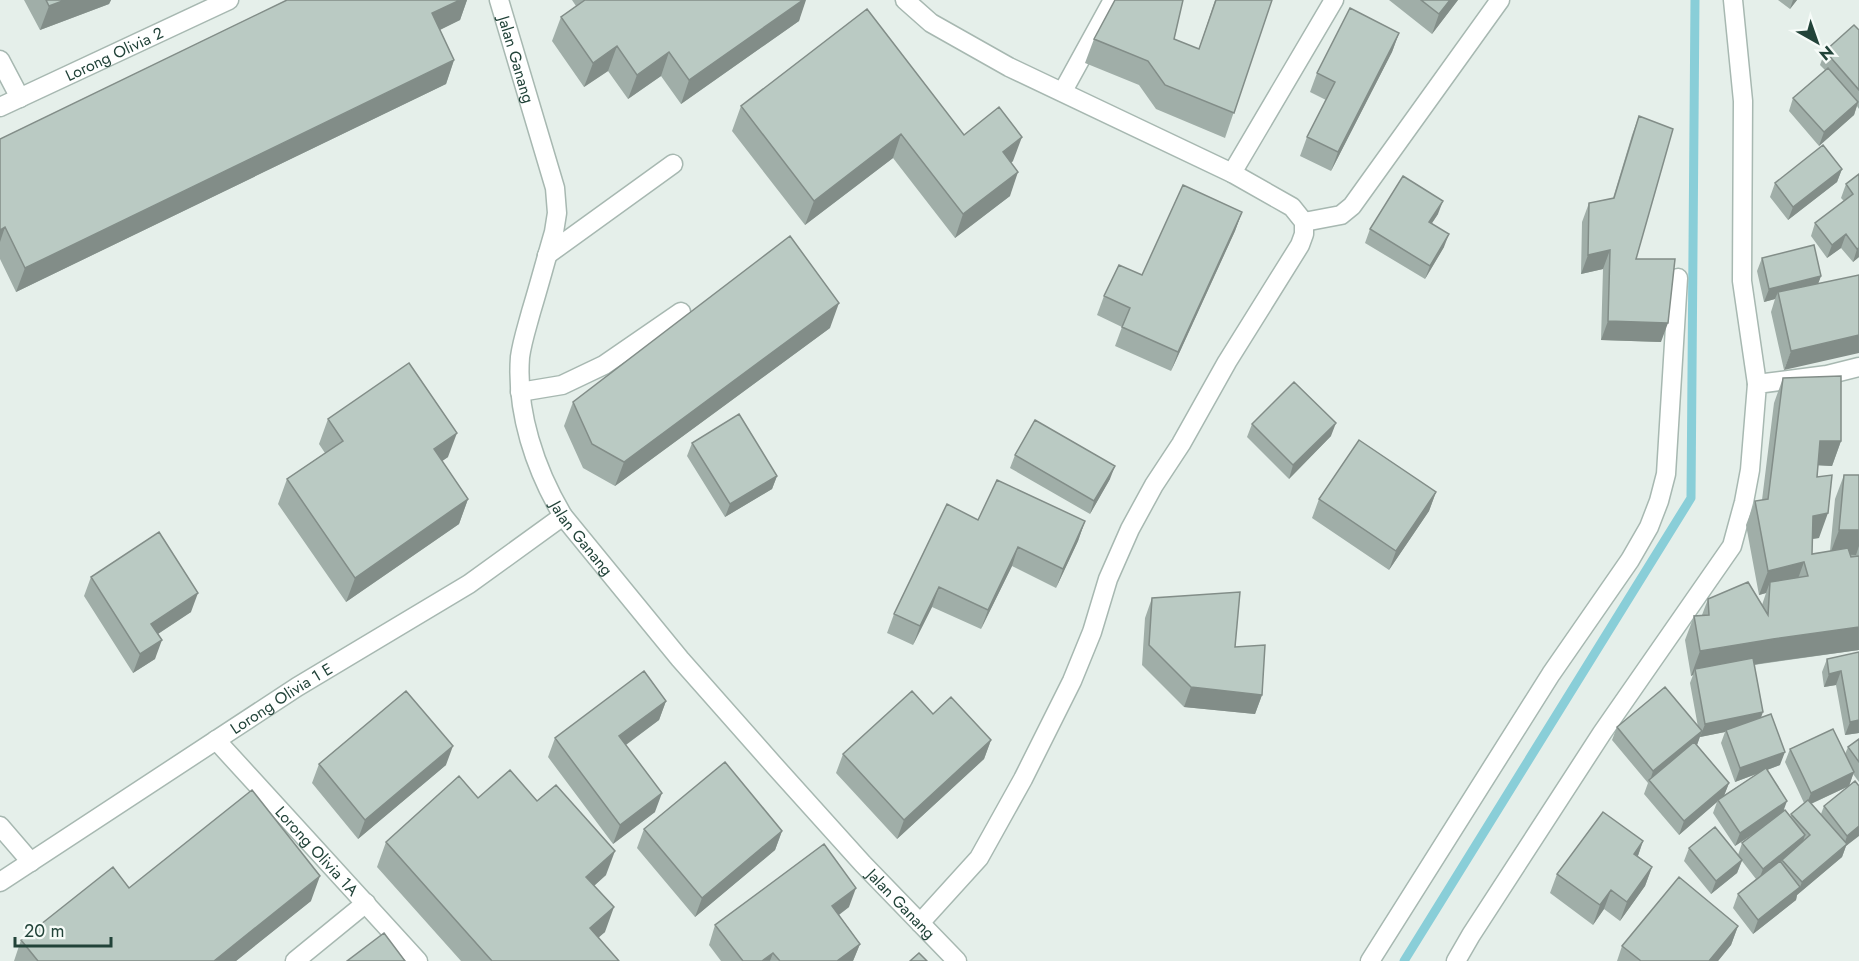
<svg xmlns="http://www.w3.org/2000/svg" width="1859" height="961" font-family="Jost,sans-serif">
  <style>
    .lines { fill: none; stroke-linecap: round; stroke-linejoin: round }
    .stream { stroke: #89ced8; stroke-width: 9 }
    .lane-casing { stroke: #a7b8b1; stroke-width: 21 }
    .street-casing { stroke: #a7b8b1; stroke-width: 21 }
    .lane { stroke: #fff; stroke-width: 18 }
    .street { stroke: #fff; stroke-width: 18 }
    .wall { fill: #a0aea8; fill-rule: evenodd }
    .shaded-wall { fill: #828d88 }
    .building { fill: #bacac3; stroke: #828d88; stroke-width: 1.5 }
    .labels { text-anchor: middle; stroke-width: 4.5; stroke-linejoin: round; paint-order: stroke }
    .street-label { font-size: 16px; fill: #224339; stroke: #f6fbf8 }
  </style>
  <rect width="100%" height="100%" fill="#e5efea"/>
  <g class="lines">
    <!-- stream -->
    <path class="stream" d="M1404,961L1691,498L1695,0"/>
    <!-- lane casing -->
    <g class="lane-casing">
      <path id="lane" d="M1733,0L1743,101L1742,281L1757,384
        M547,255L673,164
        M520,392L562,385L604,365L681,312
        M0,826L31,862"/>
    </g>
    <!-- street casing -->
    <g class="street-casing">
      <g id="street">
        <path id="s1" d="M499,0L555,188L557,213L554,232C546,259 539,286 531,312C527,327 522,342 520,357C516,412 535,469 563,516L680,659L772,763L863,864L957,961"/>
        <path d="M905,0L931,23L1009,67L1232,173L1292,207L1304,222V234L1300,245L1227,362L1181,444L1154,485L1130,529L1108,579L1092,632L1072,681L1023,779L979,858L920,923"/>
        <path d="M0,60L20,98"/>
        <path d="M1063,91L1113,0"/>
        <path id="s2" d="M0,107L229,0"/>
        <path d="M1232,173L1334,0"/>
        <path d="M1304,222L1341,215L1352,206L1500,0"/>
        <path id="s3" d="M216,740L418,961"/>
        <path id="s4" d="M0,882L297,687L469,584L563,516"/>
        <path d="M295,961L366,903"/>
        <path d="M1370,961L1551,674L1630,560L1649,527L1659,501L1666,474L1678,278"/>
        <path d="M1456,961L1471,935L1602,733L1732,546L1744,502L1750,470L1757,384L1827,375L1859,367"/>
      </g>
    </g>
    <!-- lane -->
    <use href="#lane" class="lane"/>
    <!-- street -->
    <use href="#street" class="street"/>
  </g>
  <!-- wall -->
  <path class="wall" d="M24,0H111L109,4L40,30Z
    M287,0H467L460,20L440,30L454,60L446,84L16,292L0,259V139Z
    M572,0H803L799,21L681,104L661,76L628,99L608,71L584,87L552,41L561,17L576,6Z
    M1215,0H1272L1225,138L1156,109L1139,85L1085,63L1094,39H1174L1199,49Z
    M1389,0H1458L1432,34Z
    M1778,0H1797L1790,9Z
    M1859,30V109L1857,106L1854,115L1819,146L1789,111L1793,98L1825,70L1820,65L1825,51Z
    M1399,33L1392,52L1331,171L1300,156L1307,137L1326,100L1310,92L1317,73Z
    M741,106L964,135L1013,161L1011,163L1010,196L955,238L893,158L805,225L732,131Z
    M1639,116L1636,259L1661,342L1601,340L1603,269L1581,274L1582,222L1589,203L1613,198L1632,135Z
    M1842,169L1837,182L1788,220L1770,197L1775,183Z
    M1859,174V257L1853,262L1841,248L1827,258L1811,236L1815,223L1844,201L1841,198L1846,184Z
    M1242,212L1235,231L1171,371L1115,346L1122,327L1097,315L1104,296L1142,275Z
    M1438,214L1432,223L1444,247L1425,279L1365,243L1370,229Z
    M1762,258L1821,276L1784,370L1771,312L1775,299L1764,302L1757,271Z
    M830,328L615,486L583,468L564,426L573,402Z
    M1783,378L1841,441L1832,466L1818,465L1817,477L1819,538L1812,539V554L1830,551L1835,499L1844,475H1859V650L1754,665L1761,717L1780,765L1767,770L1784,810L1791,816V814L1804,803L1785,762L1790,749L1845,754L1848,747L1859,739V782L1853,774L1849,786L1811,804L1821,814L1824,806L1855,781L1846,846L1842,857L1797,895L1796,900L1753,934L1733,908L1738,894L1756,879L1742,861L1737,873L1711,894L1684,861L1689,848L1738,855L1742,843L1756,832L1735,846L1713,813L1717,802L1679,835L1644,794L1648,783L1612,740L1617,727H1698L1690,683L1693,675L1691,676L1685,640L1694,616L1702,615L1708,599L1762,605L1766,593L1759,595L1746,525L1755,501L1762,500L1774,403ZM1725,732L1721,743L1735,782L1759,773L1724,795L1729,783L1697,745L1700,736V737Z
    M328,419L448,457L442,461L468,499L459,524L346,602L278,504L287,479L325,453L319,444Z
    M1252,424L1331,436L1289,479L1247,437Z
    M692,443L777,476L772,489L725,517L687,456Z
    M1015,455L1110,479L1090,514L1010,468Z
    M1436,492L1429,511L1389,570L1312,518L1319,499Z
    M978,520L1085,521L1078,541L1056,588L1012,566L981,629L932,607L913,645L887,633L894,614Z
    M91,577L191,612L158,634L155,659L133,673L84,596Z
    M1152,598L1235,647L1262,695L1255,714L1184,707L1142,665L1145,618Z
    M1859,652V733L1845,735L1836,685L1824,687L1822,672L1827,659Z
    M666,701L659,720L626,745L655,812L613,844L548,757L555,738Z
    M933,714L991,740L984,759L897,839L836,773L843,754Z
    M319,764L446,765L358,839L312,783Z
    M537,801L606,875L594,886L605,932L598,937L619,961H461L377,867L386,842Z
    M644,829L782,831L775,850L695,917L637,848Z
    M1643,841L1638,856L1652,867L1645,886L1620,921L1604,909L1593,925L1550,893L1557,874Z
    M129,888L311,901L236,961H14L21,940Z
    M849,907L839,915L860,944L853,961H721L709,945L715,925Z
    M1738,926L1731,945L1718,961H1617L1622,946Z"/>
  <!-- shaded-wall -->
  <path class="shaded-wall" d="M65,0H111L109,4L40,30L49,6Z
    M460,0H467L460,20L423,38L432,13Z
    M803,0H806L799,21L681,104L689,80Z
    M1450,0H1458L1432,34L1439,14Z
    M1793,0H1797L1790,9Z
    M1399,33L1392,52L1331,171L1338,152Z
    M617,46L608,71L584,87L593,63Z
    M669,52L661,76L628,99L637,75Z
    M454,60L446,84L16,292L25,268Z
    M1858,102L1854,115L1819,146L1824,132Z
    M901,134L893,158L805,225L814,201Z
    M1022,137L1013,161L994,176L1003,152Z
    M1842,169L1837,182L1788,220L1793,207Z
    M1018,172L1010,196L955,238L963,214Z
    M1443,201L1438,214L1424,235L1429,222Z
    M1242,212L1235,231L1171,371L1178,352Z
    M5,227L0,242V230Z
    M1449,234L1444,247L1425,279L1430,266Z
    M1846,234L1841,248L1827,258L1832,245Z
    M1859,248V257L1853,262L1857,249Z
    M1610,250L1603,269L1581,274L1588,255Z
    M1821,276L1816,289L1778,292L1775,299L1764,302L1769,289Z
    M839,303L830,328L615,486L624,462Z
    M1608,321L1668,323L1661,342L1601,340Z
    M1859,335V353L1784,370L1791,351Z
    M1336,423L1331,436L1289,479L1293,465Z
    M457,433L448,457L425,473L434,449Z
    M1820,441H1841L1832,466L1811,465Z
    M1115,466L1110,479L1090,514L1094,501Z
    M777,476L772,489L725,517L730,504Z
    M1436,492L1429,511L1389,570L1396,551Z
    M468,499L459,524L346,602L355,578Z
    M1828,513L1819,538L1804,540L1813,516Z
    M1085,521L1078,541L1056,588L1063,569Z
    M1839,530H1859V546L1856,555L1830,554Z
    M1018,547L1012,566L981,629L988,610Z
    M1804,562L1795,587L1770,582L1766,593L1759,595L1768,571Z
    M939,587L932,607L913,645L920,626Z
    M198,593L191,612L144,643L151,624Z
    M1859,627V650L1764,663L1696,675L1695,669L1693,675L1691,676L1700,651L1773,639Z
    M162,640L155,659L133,673L140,654Z
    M1841,671L1836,685L1824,687L1829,674Z
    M1191,687L1262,695L1255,714L1184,707Z
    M666,701L659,720L612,755L619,736Z
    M1763,712L1758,726L1726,730L1725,732L1700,737L1705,724Z
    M1859,720V733L1845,735L1850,722Z
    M1702,731L1697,745L1650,781L1653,771Z
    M991,740L984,759L897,839L904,820Z
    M453,746L446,765L358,839L365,820Z
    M1785,752L1780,765L1735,782L1740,768Z
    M1854,772L1849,786L1806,806L1811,793Z
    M1729,783L1724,796L1718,800L1717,802L1679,835L1684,821Z
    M662,793L655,812L613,844L620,825Z
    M1787,801L1782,815L1735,846L1740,833Z
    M1859,826V836L1846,846L1842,857L1797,895L1796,900L1753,934L1758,920L1800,887L1802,882L1843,848L1847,836Z
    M782,831L775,850L695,917L702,898Z
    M1805,835L1801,849L1782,860L1780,864L1758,882L1763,869Z
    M1643,841L1636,861L1634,854Z
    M615,851L606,875L577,901L586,877Z
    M1742,860L1737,873L1711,894L1716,881Z
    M1652,867L1645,886L1620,921L1627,902Z
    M320,876L311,901L236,961H214Z
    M856,888L849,907L825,925L832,906Z
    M1611,890L1604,909L1593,925L1600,905Z
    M614,907L605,932L581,953L590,928Z
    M1738,926L1731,945L1718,961H1709Z
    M860,944L853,961H837Z
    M773,953L770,961H762Z"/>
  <!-- building -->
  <path class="building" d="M46,0H65L49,6Z
    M287,0H460L432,13L454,60L25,268L5,227L0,230V139Z
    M585,0H803L689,80L669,52L637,75L617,46L593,63L561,17Z
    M1115,0H1183L1174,39L1199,49L1216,0H1272L1234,113L1165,85L1148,61L1094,39Z
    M1421,0H1450L1439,14Z
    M1350,8L1399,33L1338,152L1307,137L1335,82L1317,73Z
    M867,9L964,135L999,107L1022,137L1003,152L1018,172L963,214L901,134L814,201L741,106Z
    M1854,25L1859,30V90L1825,51Z
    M1828,68L1858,102L1824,132L1793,98Z
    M1639,116L1673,129L1636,259H1675L1668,323L1608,321L1610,250L1588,255L1589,203L1614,198Z
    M1823,145L1842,169L1793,207L1775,183Z
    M1859,174V248L1857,249L1846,234L1832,245L1815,223L1853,194L1846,184Z
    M1403,176L1443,201L1429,222L1449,234L1430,266L1370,229Z
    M1183,185L1242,212L1178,352L1122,327L1130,308L1104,296L1119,265L1142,275Z
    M790,236L839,303L624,462L592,444L573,402Z
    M1814,245L1821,276L1769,289L1762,258Z
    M1859,275V335L1791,351L1778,292Z
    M409,363L457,433L434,449L468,499L355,578L287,479L343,441L328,419Z
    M1841,376V441H1820L1817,477L1832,475L1828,513L1813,516L1812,554L1848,548L1851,557L1859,556V627L1773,639L1700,651L1694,616L1709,615L1708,599L1748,582L1768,615L1770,582L1808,576L1804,562L1768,571L1755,501L1768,499L1783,378Z
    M1294,382L1336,423L1293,465L1252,424Z
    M739,414L777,476L730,504L692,443Z
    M1035,420L1115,466L1094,501L1015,455Z
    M1359,440L1436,492L1396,551L1319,499Z
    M1844,475H1859V530H1839Z
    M997,480L1085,521L1063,569L1018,547L988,610L939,587L920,626L894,614L947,504L978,520Z
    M159,532L198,593L151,624L162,640L140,654L91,577Z
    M1240,592L1235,647L1265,645L1262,695L1191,687L1149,645L1152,598Z
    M1859,652V720L1850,722L1841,671L1829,674L1827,659Z
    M1753,658L1763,712L1705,724L1695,669Z
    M644,671L666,701L619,736L662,793L620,825L555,738Z
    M1665,687L1702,731L1653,771L1617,727Z
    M406,691L453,746L365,820L319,764Z
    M912,691L933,714L951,697L991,740L904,820L843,754Z
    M1771,714L1785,752L1740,768L1726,730Z
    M1833,729L1854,772L1811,793L1790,749Z
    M1859,739V762L1848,747Z
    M1694,742L1729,783L1684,821L1649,780Z
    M725,762L782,831L702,898L644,829Z
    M1766,768L1787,801L1740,833L1718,800Z
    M510,770L537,801L556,785L615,851L586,877L614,907L590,928L619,961H492L386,842L459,776L478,798Z
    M1855,781L1859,786V826L1847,836L1824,806Z
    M252,790L320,876L214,961H38L21,940L113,867L129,888Z
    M1808,800L1847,844L1802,882L1782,860L1810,835L1791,814Z
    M1785,810L1805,835L1763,869L1742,843Z
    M1603,812L1643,841L1634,854L1652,867L1627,902L1611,890L1600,905L1557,874Z
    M1715,827L1742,860L1716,881L1689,848Z
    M824,844L856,888L832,906L860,944L837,961H780L773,953L762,961H743L715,925Z
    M1780,861L1800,887L1758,920L1738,894Z
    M1679,877L1738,926L1709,961H1641L1622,946Z
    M384,933L405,961H347Z
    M919,953L927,961H910Z"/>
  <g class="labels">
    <!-- street labels -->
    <g class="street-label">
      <text dy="6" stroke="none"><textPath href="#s2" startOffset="126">Lorong Olivia 2</textPath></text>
      <text dy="6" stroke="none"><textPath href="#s1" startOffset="62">Jalan Ganang</textPath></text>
      <text dy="6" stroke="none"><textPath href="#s1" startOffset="566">Jalan Ganang</textPath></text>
      <text dy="6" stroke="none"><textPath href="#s4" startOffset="336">Lorong Olivia 1 E</textPath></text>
      <text dy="6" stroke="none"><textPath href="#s3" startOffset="150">Lorong Olivia 1A</textPath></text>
      <text dy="6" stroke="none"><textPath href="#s1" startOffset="1052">Jalan Ganang</textPath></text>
    </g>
  </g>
  <!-- north arrow -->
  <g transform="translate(1817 42) rotate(140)" stroke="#f6fbf8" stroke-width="4.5" paint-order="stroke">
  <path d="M0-4.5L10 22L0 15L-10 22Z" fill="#224339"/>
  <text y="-9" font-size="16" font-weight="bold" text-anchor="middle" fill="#224339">N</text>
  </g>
  <!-- scale -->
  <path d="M15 937v9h96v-9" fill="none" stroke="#224339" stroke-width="3"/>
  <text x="24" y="937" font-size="18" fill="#224339" stroke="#f6fbf8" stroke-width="4.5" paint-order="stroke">20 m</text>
</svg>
